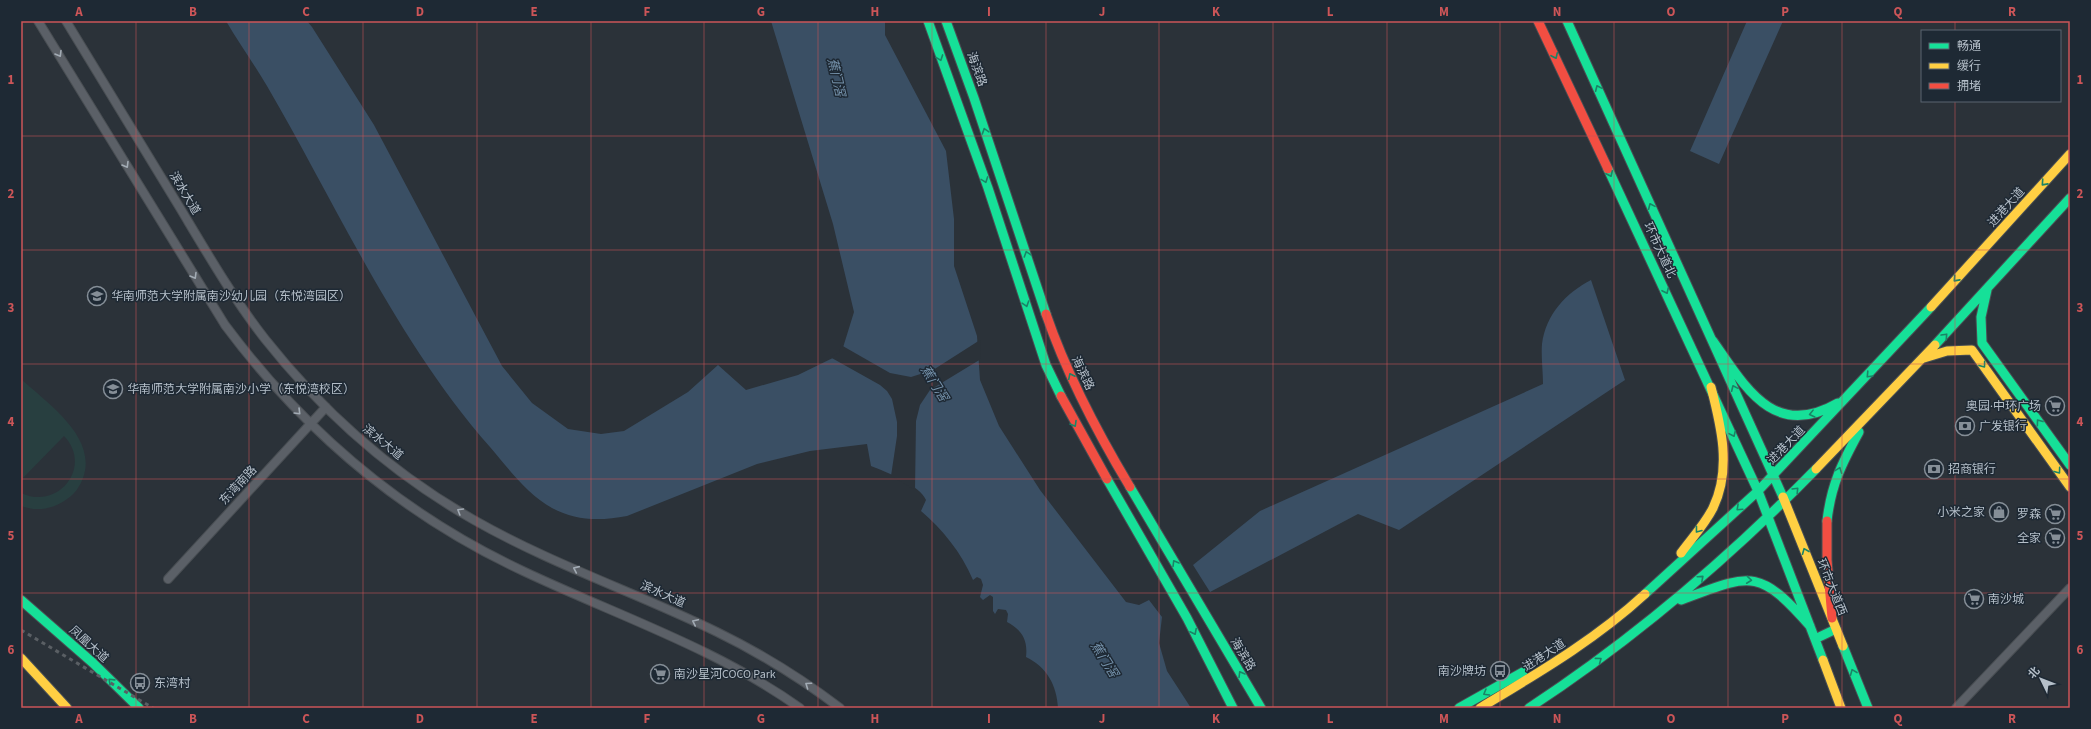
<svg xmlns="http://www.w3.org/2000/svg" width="2091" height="729" font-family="'Source Sans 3','Noto Sans SC',sans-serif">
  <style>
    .green { fill: #283f40 }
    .water { fill: #3a4f64 }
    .pier { fill: #2b3239 }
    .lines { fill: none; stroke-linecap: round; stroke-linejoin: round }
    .street-casing { stroke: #494e53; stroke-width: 10 }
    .fast-casing { stroke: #494e53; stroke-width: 11 }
    .slow-casing { stroke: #494e53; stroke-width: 11 }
    .jam-casing { stroke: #494e53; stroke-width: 11 }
    .street { stroke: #5b6067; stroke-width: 8 }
    .fast { stroke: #16e098; stroke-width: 9 }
    .slow { stroke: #ffcf43; stroke-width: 9 }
    .jam { stroke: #f24e42; stroke-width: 9 }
    .rail { stroke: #5a5f64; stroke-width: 3; stroke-dasharray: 4 4; stroke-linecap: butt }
    .oneway { stroke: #a3acb5 }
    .oneway2 { stroke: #1a8466 }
    .grid { fill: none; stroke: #cc5558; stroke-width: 1; stroke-opacity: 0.55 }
    .labels { text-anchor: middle; stroke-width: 3; stroke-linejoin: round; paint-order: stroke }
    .street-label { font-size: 12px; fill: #b5bfc9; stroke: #1e2934 }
    .poi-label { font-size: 12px; fill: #b5bfc9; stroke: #1e2934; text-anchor: start }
    .water-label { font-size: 13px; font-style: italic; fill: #7693ac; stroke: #1e2934 }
    .neatline { fill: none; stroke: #cc5558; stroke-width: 1.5 }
    .grid-label { font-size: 13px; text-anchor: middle; font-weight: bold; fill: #cc5558 }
  </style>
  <rect width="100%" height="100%" fill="#2b3239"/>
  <!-- green -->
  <path class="green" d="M21,379C47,403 98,437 83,478C80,486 75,494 67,499C54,509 37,512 21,506V493C59,511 93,466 64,436L21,480Z"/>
  <!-- water -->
  <path class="water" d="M226,21H307L312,27L374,125L502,366L532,403L568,429L601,434L624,431L688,392L718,365L746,390L798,375L841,354L854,312L833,224L771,21H885V35L946,151L954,219V266L977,336L980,380L999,426L1040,490L1126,602L1139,605L1149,600L1162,617L1159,643L1167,671L1191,708H1058C1057,686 1047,667 1026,657C1028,640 1022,630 1007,622L1008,614L1006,610L998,609L995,614L993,611V597L990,595L983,600L980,597L983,585L981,579L977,577L973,580C961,552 943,530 921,511L926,500C920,485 886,472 871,466L867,444L810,451L757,464L627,516C600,521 576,521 552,508C527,494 508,468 490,447C396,340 338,208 267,86C254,64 239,43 226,21Z
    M1747,21H1783L1719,164L1690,151Z
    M1591,280L1625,380L1399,530L1358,514L1210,592L1193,565L1260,511L1543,384C1543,371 1541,357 1542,344C1546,314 1566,293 1591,280Z"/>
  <!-- pier -->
  <path class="pier" d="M980,340L981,359L930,390L920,405L916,421L915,490L891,476L897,436V422L892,399L887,391L880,385L830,357L839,353L841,345L890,373L911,377L933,370Z"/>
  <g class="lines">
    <!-- street casing -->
    <g class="street-casing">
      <path id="street" d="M38,21L225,325C304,431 403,515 523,571C616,615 716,648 800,708
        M66,21C104,83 142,146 180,208C207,253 233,298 265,339C322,411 393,474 474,520C551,564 637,593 717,632C760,653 802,679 840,708
        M168,579L326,407
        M1956,708L2070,588"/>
    </g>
    <!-- fast casing -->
    <g class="fast-casing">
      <path id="fast" d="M928,21L988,188L1046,365L1061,396
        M946,21L974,98L1046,314
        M1567,21L1783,497
        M1608,169L1758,491L1823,660
        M1987,290L1981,317L1982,343L2070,465
        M1713,341C1746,388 1774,440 1838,403
        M1935,345L2070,198
        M1107,479L1187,618L1233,708
        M1130,487L1261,708
        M1827,521C1831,485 1842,463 1859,432
        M1645,594L1758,491L1931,307
        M21,600L93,663L139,708
        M1681,600C1751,574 1758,567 1810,626
        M1815,639L1836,629
        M1843,646L1868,708
        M1459,708L1523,672
        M1529,708C1634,639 1728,559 1816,469"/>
    </g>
    <!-- slow casing -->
    <g class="slow-casing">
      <path id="slow" d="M1931,307L2070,154
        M1924,358L1947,351L1972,350L2070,487
        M1816,469L1935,345
        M1783,497L1843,646
        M1681,553C1692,538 1705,524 1713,508C1732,469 1721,426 1711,387
        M21,658L67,708
        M1823,660L1841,708
        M1480,708C1538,673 1595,640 1645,594"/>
    </g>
    <!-- jam casing -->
    <g class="jam-casing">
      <path id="jam" d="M1538,21L1608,169
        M1046,314C1067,375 1097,432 1130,487
        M1061,396L1107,479
        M1827,521V560L1832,618"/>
    </g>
    <!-- street -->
    <use href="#street" class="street"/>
    <!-- fast -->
    <use href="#fast" class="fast"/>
    <!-- slow -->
    <use href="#slow" class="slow"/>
    <!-- jam -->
    <use href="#jam" class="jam"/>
    <!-- rail -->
    <path class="rail" d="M21,630L153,708"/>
  </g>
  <!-- one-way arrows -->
  <defs><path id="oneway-chevron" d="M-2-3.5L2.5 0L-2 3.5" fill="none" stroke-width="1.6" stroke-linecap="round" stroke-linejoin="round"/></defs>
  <g class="oneway">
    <use href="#oneway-chevron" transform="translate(59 54) rotate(59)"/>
    <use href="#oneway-chevron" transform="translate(126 165) rotate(59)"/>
    <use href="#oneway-chevron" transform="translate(194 276) rotate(59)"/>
    <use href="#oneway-chevron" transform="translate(298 412) rotate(45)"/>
    <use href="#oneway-chevron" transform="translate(460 511) rotate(-149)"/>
    <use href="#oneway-chevron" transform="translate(576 569) rotate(-156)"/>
    <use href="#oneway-chevron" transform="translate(695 622) rotate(-155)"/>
    <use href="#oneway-chevron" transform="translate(808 685) rotate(-145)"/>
  </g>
  <g class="oneway2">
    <use href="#oneway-chevron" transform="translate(1555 56) rotate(65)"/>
    <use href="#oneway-chevron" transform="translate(940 58) rotate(70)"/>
    <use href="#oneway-chevron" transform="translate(1598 88) rotate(-114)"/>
    <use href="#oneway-chevron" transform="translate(985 131) rotate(-108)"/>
    <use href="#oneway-chevron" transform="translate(1610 174) rotate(65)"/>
    <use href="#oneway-chevron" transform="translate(985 180) rotate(70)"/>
    <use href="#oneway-chevron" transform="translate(2044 183) rotate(132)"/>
    <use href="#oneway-chevron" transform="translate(1651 206) rotate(-114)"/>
    <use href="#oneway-chevron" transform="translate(1027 254) rotate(-108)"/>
    <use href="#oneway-chevron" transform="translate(1956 279) rotate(132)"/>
    <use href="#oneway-chevron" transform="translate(1666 291) rotate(65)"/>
    <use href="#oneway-chevron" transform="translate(1026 304) rotate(72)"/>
    <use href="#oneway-chevron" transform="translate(1945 336) rotate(-47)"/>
    <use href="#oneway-chevron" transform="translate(1983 365) rotate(54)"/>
    <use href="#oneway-chevron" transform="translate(1869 375) rotate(133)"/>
    <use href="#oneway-chevron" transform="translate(1071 376) rotate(-116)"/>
    <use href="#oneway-chevron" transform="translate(1734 388) rotate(-114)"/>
    <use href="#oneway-chevron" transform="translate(1812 414) rotate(166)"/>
    <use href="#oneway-chevron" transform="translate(2039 422) rotate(-126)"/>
    <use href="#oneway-chevron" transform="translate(1074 424) rotate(60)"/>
    <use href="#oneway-chevron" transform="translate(1733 434) rotate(66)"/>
    <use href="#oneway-chevron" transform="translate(1839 470) rotate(-69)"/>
    <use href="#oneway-chevron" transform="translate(2058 471) rotate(54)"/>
    <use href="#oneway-chevron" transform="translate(1796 490) rotate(-46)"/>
    <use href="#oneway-chevron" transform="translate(1739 508) rotate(137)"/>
    <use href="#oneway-chevron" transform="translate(1698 530) rotate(128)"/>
    <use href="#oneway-chevron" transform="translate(1805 551) rotate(-112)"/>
    <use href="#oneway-chevron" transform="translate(1175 563) rotate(-121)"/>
    <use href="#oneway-chevron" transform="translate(1701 578) rotate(-42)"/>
    <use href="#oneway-chevron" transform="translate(1749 580) rotate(6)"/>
    <use href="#oneway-chevron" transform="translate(1194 632) rotate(63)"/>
    <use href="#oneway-chevron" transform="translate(1599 660) rotate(-37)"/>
    <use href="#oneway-chevron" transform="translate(1853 672) rotate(-112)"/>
    <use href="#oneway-chevron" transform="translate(1241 674) rotate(-121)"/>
    <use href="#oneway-chevron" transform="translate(111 681) rotate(-136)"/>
    <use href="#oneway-chevron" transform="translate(1486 693) rotate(150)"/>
  </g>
  <!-- grid -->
  <path class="grid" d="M136,21V708M249,21V708M363,21V708M477,21V708M591,21V708M704,21V708M818,21V708M932,21V708M1046,21V708M1159,21V708M1273,21V708M1387,21V708M1500,21V708M1614,21V708M1728,21V708M1842,21V708M1955,21V31M1955,101V708M21,136H2070M21,250H2070M21,364H2070M21,479H2070M21,593H2070"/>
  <!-- icons -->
  <defs>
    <g id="school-ring" transform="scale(1)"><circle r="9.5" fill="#1e2934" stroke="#858e97" stroke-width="1.5"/><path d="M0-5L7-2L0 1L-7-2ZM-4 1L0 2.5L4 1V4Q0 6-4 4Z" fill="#858e97"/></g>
    <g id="supermarket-ring" transform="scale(1)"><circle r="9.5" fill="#1e2934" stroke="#858e97" stroke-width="1.5"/><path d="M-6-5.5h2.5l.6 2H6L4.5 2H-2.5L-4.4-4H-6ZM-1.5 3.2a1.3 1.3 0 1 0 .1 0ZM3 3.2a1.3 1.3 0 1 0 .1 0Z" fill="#858e97"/></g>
    <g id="bank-ring" transform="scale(1)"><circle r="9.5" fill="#1e2934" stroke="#858e97" stroke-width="1.5"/><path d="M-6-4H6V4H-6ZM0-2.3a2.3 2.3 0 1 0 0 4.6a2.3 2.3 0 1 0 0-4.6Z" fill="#858e97"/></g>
    <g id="shop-ring" transform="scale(1)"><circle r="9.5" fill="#1e2934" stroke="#858e97" stroke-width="1.5"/><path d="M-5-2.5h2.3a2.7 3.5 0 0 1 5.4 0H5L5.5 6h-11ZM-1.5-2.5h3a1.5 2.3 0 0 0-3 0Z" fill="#858e97"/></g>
    <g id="bus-ring" transform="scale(1)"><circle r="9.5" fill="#1e2934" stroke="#858e97" stroke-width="1.5"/><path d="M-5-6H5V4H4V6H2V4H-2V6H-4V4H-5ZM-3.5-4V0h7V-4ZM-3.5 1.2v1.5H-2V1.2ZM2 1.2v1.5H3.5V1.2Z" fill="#858e97"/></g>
  </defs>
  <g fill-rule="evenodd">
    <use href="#school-ring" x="97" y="296"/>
    <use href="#school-ring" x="113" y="389"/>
    <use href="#supermarket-ring" x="2055" y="406"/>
    <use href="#bank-ring" x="1965" y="426"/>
    <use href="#bank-ring" x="1934" y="469"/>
    <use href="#shop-ring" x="1999" y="512"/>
    <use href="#supermarket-ring" x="2055" y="514"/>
    <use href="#supermarket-ring" x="2055" y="538"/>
    <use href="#supermarket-ring" x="1974" y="599"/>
    <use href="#bus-ring" x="1500" y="671"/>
    <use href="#supermarket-ring" x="660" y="674"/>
    <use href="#bus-ring" x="140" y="683"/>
  </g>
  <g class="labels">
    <!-- street labels -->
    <g class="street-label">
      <text transform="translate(977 69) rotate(70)" y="4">海滨路</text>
      <text transform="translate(185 193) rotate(59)" y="4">滨水大道</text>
      <text transform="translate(2006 207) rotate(-48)" y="4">进港大道</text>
      <text transform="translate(1660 250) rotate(65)" y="4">环市大道北</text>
      <text transform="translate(1083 373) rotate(64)" y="4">海滨路</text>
      <text transform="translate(383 442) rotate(39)" y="4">滨水大道</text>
      <text transform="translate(1786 445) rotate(-46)" y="4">进港大道</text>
      <text transform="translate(238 485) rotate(-47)" y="4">东湾南路</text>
      <text transform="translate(1832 587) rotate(68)" y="4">环市大道西</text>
      <text transform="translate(663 594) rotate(24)" y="4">滨水大道</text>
      <text transform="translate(89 644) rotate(42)" y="4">凤凰大道</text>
      <text transform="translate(1243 654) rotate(59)" y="4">海滨路</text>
      <text transform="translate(1544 655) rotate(-33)" y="4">进港大道</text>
    </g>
    <!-- poi labels -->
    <g class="poi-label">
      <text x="111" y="300">华南师范大学附属南沙幼儿园（东悦湾园区）</text>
      <text x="127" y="393">华南师范大学附属南沙小学（东悦湾校区）</text>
      <text x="2041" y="410" text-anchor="end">奥园·中环广场</text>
      <text x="1979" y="430">广发银行</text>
      <text x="1948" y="473">招商银行</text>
      <text x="1985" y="516" text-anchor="end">小米之家</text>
      <text x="2041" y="518" text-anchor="end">罗森</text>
      <text x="2041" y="542" text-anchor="end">全家</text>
      <text x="1988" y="603">南沙城</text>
      <text x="1486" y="675" text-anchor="end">南沙牌坊</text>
      <text x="674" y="678">南沙星河COCO Park</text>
      <text x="154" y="687">东湾村</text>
    </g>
    <!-- water labels -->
    <g class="water-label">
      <text transform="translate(837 77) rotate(77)" y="5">蕉门滘</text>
      <text transform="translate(935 383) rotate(58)" y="5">蕉门滘</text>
      <text transform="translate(1105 659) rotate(58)" y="5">蕉门滘</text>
    </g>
  </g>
  <!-- border -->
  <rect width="2091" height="729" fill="none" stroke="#1e2934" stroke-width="44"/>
  <!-- legend -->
  <rect x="1921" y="30" width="140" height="72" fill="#1e2934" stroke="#5a6570"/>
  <rect x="1929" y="43" width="20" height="6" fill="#16e098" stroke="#5a6570"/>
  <text x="1957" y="50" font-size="12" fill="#b5bfc9">畅通</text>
  <rect x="1929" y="63" width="20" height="6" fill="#ffcf43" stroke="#5a6570"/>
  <text x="1957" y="70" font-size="12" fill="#b5bfc9">缓行</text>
  <rect x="1929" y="83" width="20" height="6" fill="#f24e42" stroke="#5a6570"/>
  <text x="1957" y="90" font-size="12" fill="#b5bfc9">拥堵</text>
  <!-- north arrow -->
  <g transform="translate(2041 679) rotate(313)" stroke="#1e2934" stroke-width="3" paint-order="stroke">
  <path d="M0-3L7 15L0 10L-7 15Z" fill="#b5bfc9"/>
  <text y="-6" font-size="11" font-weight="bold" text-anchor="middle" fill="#b5bfc9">北</text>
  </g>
  <rect x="22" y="22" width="2047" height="685" class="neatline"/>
  <g class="grid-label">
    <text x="79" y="16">A</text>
    <text x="193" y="16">B</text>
    <text x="306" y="16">C</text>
    <text x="420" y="16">D</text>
    <text x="534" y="16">E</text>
    <text x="647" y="16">F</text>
    <text x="761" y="16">G</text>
    <text x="875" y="16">H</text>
    <text x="989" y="16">I</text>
    <text x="1102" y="16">J</text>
    <text x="1216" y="16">K</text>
    <text x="1330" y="16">L</text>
    <text x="1444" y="16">M</text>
    <text x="1557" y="16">N</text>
    <text x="1671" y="16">O</text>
    <text x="1785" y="16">P</text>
    <text x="1898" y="16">Q</text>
    <text x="2012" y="16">R</text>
    <text x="11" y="84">1</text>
    <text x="2080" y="84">1</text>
    <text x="11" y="198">2</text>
    <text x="2080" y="198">2</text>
    <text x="11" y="312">3</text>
    <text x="2080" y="312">3</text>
    <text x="11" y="426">4</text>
    <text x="2080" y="426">4</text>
    <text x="11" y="540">5</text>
    <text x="2080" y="540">5</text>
    <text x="11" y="654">6</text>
    <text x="2080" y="654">6</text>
    <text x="79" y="723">A</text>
    <text x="193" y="723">B</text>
    <text x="306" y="723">C</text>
    <text x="420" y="723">D</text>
    <text x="534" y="723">E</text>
    <text x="647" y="723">F</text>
    <text x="761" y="723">G</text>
    <text x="875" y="723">H</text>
    <text x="989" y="723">I</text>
    <text x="1102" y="723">J</text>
    <text x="1216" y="723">K</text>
    <text x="1330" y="723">L</text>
    <text x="1444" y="723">M</text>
    <text x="1557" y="723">N</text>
    <text x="1671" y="723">O</text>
    <text x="1785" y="723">P</text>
    <text x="1898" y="723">Q</text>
    <text x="2012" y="723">R</text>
  </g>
</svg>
